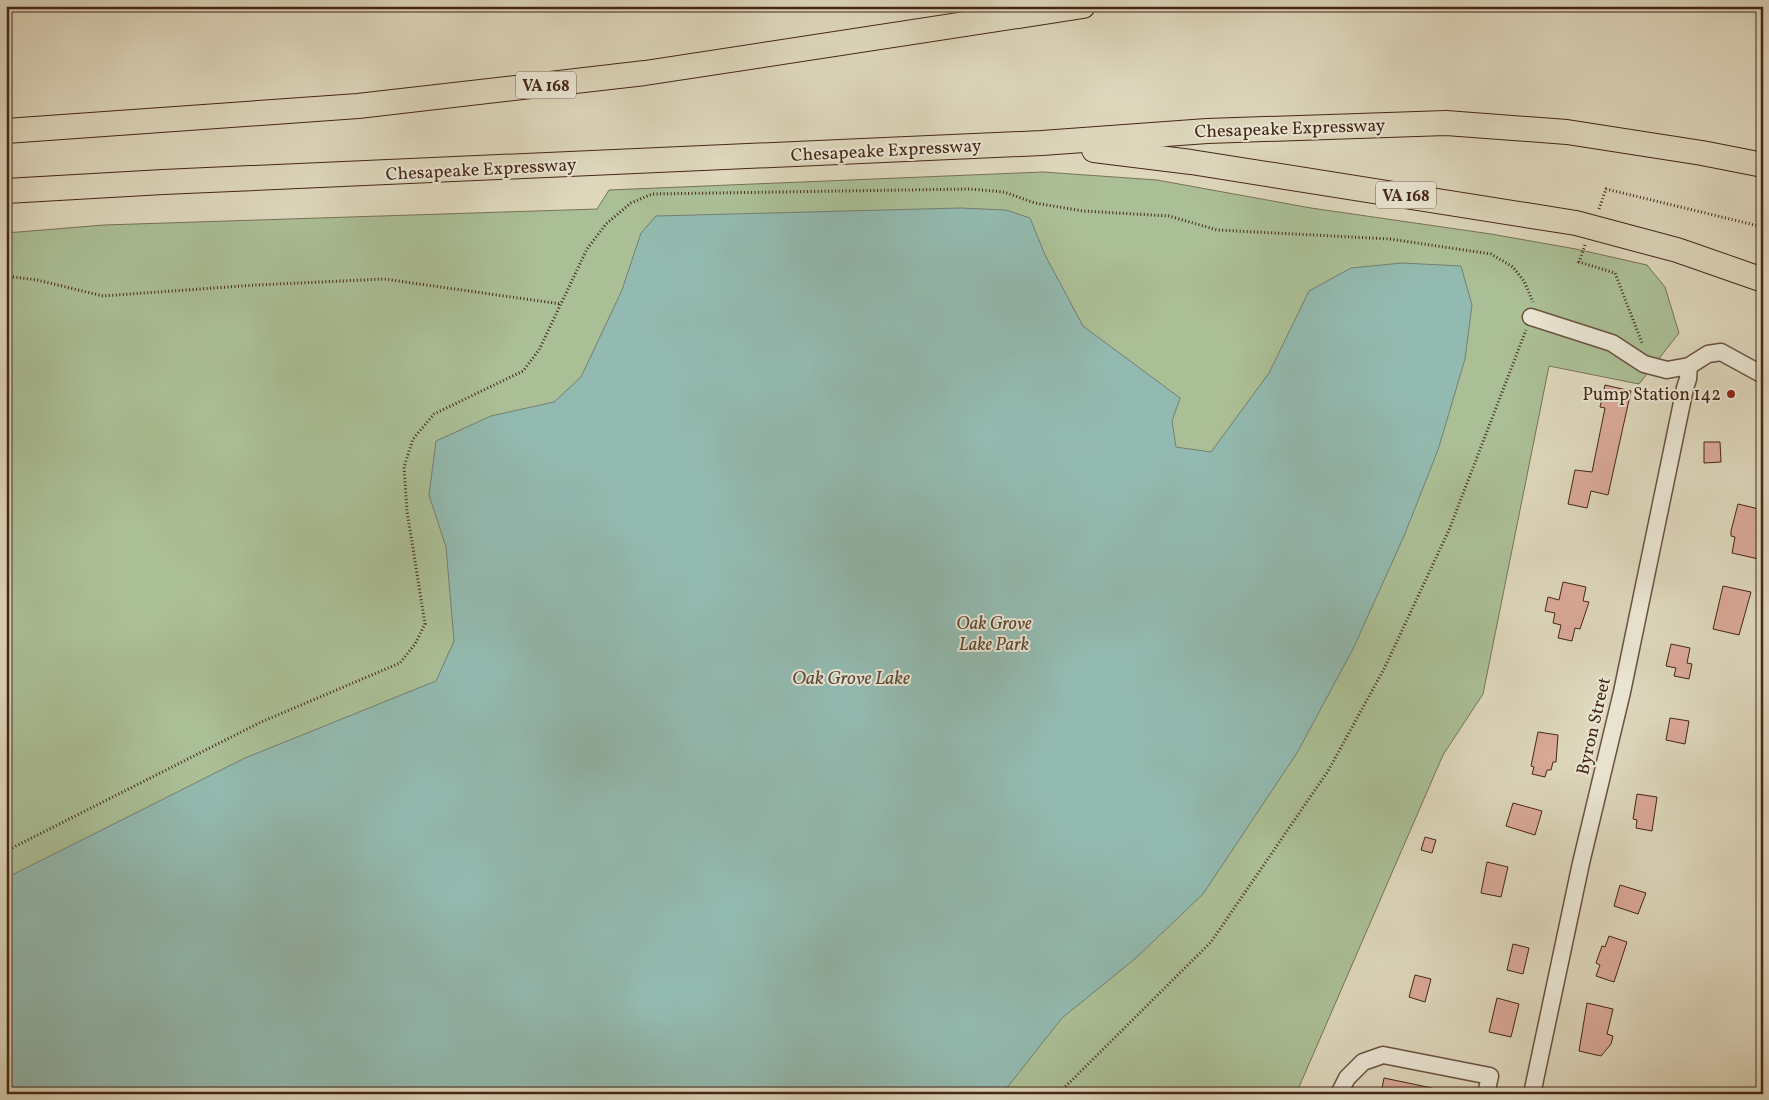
<svg xmlns="http://www.w3.org/2000/svg" width="1769" height="1100" font-family="Vollkorn,serif">
  <style>
    .green { fill: #abbf96; stroke: #787256 }
    .water { fill: #93bab0; stroke: #737f73 }
    .building { fill: #d9a997; stroke: #442617 }
    .lines { fill: none; stroke-linecap: round; stroke-linejoin: round }
    .minor-casing { stroke: #6a5240; stroke-width: 19 }
    .highway-casing { stroke: #442617; stroke-width: 26 }
    .path { stroke: #442617; stroke-width: 3; stroke-dasharray: 1 2.5; stroke-linecap: butt }
    .minor { stroke: #eae5d3; stroke-width: 16 }
    .highway { stroke: #ded7bc; stroke-width: 24 }
    .poi-dot { fill: #8f2418; stroke: #eae5d3; stroke-width: 2 }
    .labels { text-anchor: middle; stroke-width: 4; stroke-linejoin: round; paint-order: stroke }
    .shield { fill: #eae5d3; stroke: #765f4f; stroke-width: 1 }
    .shield-label { font-size: 16px; font-weight: bold; fill: #442617 }
    .street-label { font-size: 18px; fill: #442617; stroke: #eae5d3 }
    .poi-label { font-size: 18px; fill: #442617; stroke: #eae5d3; text-anchor: end }
    .park-label { font-size: 18px; font-style: italic; fill: #594530; stroke: #eae5d3 }
    .water-label { font-size: 19px; font-style: italic; fill: #584b3d; stroke: #eae5d3 }
  </style>
  <rect width="100%" height="100%" fill="#ded7bc"/>
  <filter id="stains"><feTurbulence type="fractalNoise" baseFrequency=".004" numOctaves="4"/><feColorMatrix values="0 0 0 0 .2 0 0 0 0 .09 0 0 0 0 .02 0 0 0 .5 -.17"/></filter>
  <radialGradient id="worn" r=".72"><stop offset=".6" stop-color="#630" stop-opacity="0"/><stop offset="1" stop-color="#630" stop-opacity=".3"/></radialGradient>
  <!-- green -->
  <path class="green" d="M1043,172L1157,180L1311,208L1491,234L1576,249L1647,265L1665,287L1679,333L1639,384L1549,366L1483,694L1443,755L1296,1094H6V233L104,225L597,209L609,190Z"/>
  <!-- water -->
  <path class="water" d="M960,208L1006,210L1030,218L1045,255L1083,326L1180,398L1172,421L1176,447L1211,452L1269,373L1309,291L1351,268L1402,263L1461,266L1472,305L1465,359L1438,450L1404,536L1353,649L1297,753L1203,894L1136,958L1062,1018L1002,1094H6V878L245,758L436,681L454,641L446,547L429,495L436,441L491,416L554,402L581,377L622,290L641,233L656,216Z"/>
  <!-- building -->
  <path class="building" d="M1605,385L1631,391L1608,495L1591,491L1587,508L1568,504L1575,470L1592,472L1605,408L1600,407Z
    M1704,442H1720L1721,462L1704,463Z
    M1738,504L1763,510V560L1732,553L1735,537L1731,536V531Z
    M1563,582L1586,587L1583,601L1589,602L1580,629L1575,628L1572,641L1558,638L1561,625L1553,623L1555,613L1545,611L1548,597L1559,600Z
    M1723,586L1751,592L1739,635L1713,629Z
    M1671,644L1690,648L1687,663L1692,664L1689,679L1674,676L1676,668L1666,666Z
    M1670,718L1689,721L1685,744L1666,740Z
    M1538,732L1558,735L1556,762H1553L1551,770H1547L1545,777L1532,774L1534,767L1531,766Z
    M1637,794L1657,797L1652,831L1636,828L1637,820L1633,819Z
    M1513,803L1542,811L1535,835L1506,826Z
    M1425,837L1436,840L1432,853L1421,850Z
    M1487,862L1508,867L1501,897L1481,893Z
    M1620,885L1646,893L1638,914L1614,906Z
    M1609,936L1627,942L1614,982L1596,976L1600,965L1596,963L1602,946L1605,947Z
    M1513,944L1529,948L1523,974L1507,970Z
    M1415,975L1431,979L1425,1002L1409,997Z
    M1497,998L1519,1004L1511,1037L1489,1032Z
    M1587,1003L1613,1009L1607,1034L1613,1036L1611,1044L1601,1056L1579,1051Z
    M1384,1078L1432,1088L1431,1094H1381Z"/>
  <g class="lines">
    <!-- minor casing -->
    <g class="minor-casing">
      <path id="minor" d="M1531,317L1612,343L1644,364L1667,370L1689,366L1708,354L1721,352L1763,375
        M1339,1094L1347,1078L1363,1062L1383,1055L1490,1076L1486,1094
        M1532,1094L1581,863L1622,692L1685,388L1688,379L1689,366"/>
    </g>
    <!-- highway casing -->
    <g class="highway-casing">
      <path id="highway" d="M6,131L358,106L645,73L1083,6
        M1094,150L1191,162L1576,223L1677,250L1763,280
        M6,191L163,182L1042,143L1207,131L1446,123L1567,132L1702,153L1763,165"/>
    </g>
    <!-- path -->
    <path class="path" d="M1599,209L1606,189L1763,227
      M1585,245L1579,262L1615,273L1642,343
      M6,276L37,280L103,296L257,285L384,279L561,304
      M6,851L261,722L400,663L415,644L425,624L407,511L404,467L413,439L434,414L523,371L539,350L587,249L606,224L631,203L652,194L970,189L1004,192L1035,203L1083,211L1169,216L1217,230L1390,239L1491,254L1513,267L1524,281L1533,302
      M1058,1094L1211,942L1328,771L1384,669L1449,530L1526,330"/>
    <!-- minor -->
    <use href="#minor" class="minor"/>
    <!-- highway -->
    <use href="#highway" class="highway"/>
  </g>
  <!-- markers -->
  <circle class="poi-dot" cx="1731" cy="394" r="5"/>
  <g class="labels">
    <!-- shield labels -->
    <g class="shield">
      <rect x="516" y="71.5" width="60" height="27" rx="4"/>
      <rect x="1376" y="181.5" width="60" height="27" rx="4"/>
    </g>
    <g class="shield-label">
      <text x="546" y="91">VA 168</text>
      <text x="1406" y="201">VA 168</text>
    </g>
    <!-- street labels -->
    <g class="street-label">
      <text transform="translate(1290 128) rotate(-2)" y="6">Chesapeake Expressway</text>
      <text transform="translate(886 150) rotate(-3)" y="6">Chesapeake Expressway</text>
      <text transform="translate(481 169) rotate(-3)" y="6">Chesapeake Expressway</text>
      <text transform="translate(1593 726) rotate(-77)" y="6">Byron Street</text>
    </g>
    <!-- poi labels -->
    <g class="poi-label">
      <text x="1721" y="400">Pump Station 142</text>
    </g>
    <!-- park labels -->
    <g class="park-label">
      <text x="994" y="629">Oak Grove<tspan x="994" dy="21">Lake Park</tspan></text>
    </g>
    <!-- water labels -->
    <g class="water-label">
      <text x="851" y="684">Oak Grove Lake</text>
    </g>
  </g>
  <!-- margin -->
  <rect width="1769" height="1100" fill="none" stroke="#ded7bc" stroke-width="25"/>
  <rect x="8" y="8" width="1754" height="1085" fill="none" stroke="#442617" stroke-width="2.5"/>
  <rect x="12" y="12" width="1744" height="1075" fill="none" stroke="#442617"/>
  <rect width="100%" height="100%" filter="url(#stains)"/>
  <rect width="100%" height="100%" fill="url(#worn)"/>
</svg>
